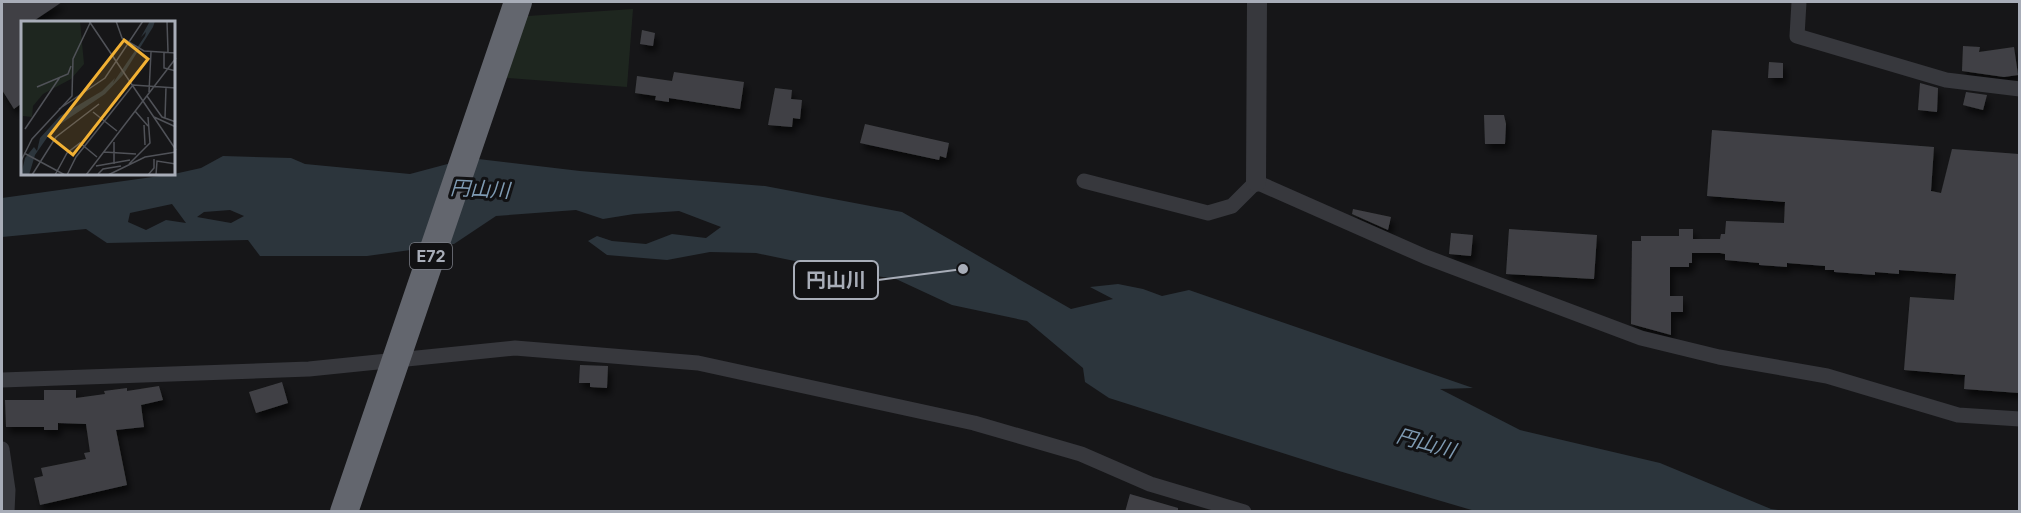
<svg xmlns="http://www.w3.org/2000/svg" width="2021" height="513" font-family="Inter,'Noto Sans JP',sans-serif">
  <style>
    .green { fill: #1e261f }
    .water { fill: #2c353c; fill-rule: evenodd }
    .building { fill: #404145; filter: url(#shadow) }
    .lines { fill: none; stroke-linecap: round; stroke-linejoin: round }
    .minor { stroke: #37383d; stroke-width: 15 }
    .tertiary { stroke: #37383d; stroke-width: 20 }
    .motorway-bridge { stroke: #63666e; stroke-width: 28 }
    .labels { text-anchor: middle; stroke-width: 6; stroke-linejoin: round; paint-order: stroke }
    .shield { fill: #111113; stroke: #7b7e86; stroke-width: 1.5 }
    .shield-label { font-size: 16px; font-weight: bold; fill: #a8adb8 }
    .water-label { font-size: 20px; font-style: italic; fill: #7f9bb3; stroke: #111113 }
    .inset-road { fill: none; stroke: #505258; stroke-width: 1.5 }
    .view { fill: #f2b134; fill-opacity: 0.15; stroke: #f2b134; stroke-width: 3 }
    .inset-edge { fill: none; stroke: #a8adb8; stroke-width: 3 }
    .leader { fill: none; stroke: #a8adb8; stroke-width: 2 }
    .callout-dot { fill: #a8adb8; stroke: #111113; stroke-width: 2 }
    .callout { fill: #111113; stroke: #a8adb8; stroke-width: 2 }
    .callout-label { font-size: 20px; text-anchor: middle; font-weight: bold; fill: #a8adb8 }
  </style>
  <defs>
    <filter id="shadow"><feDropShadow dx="3.5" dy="6" stdDeviation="3" flood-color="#0009"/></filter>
  </defs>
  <rect width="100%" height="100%" fill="#161618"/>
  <!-- green -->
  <path class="green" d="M633,9L627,87L495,77L513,17Z"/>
  <!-- water -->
  <path class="water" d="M223,156L291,158L305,164L410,174L470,158L580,171L765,186L902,212L1071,309L1113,299L1090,287L1118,284L1143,289L1162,296L1189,290L1473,388L1440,389L1520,430L1660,463L1771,509L1785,511H1475L1339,471L1109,398L1085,382L1083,368L1027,321L952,305L896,279L843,271L756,253L710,252L667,260L607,255L588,241L597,236L612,241L646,244L672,234L706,238L721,227L679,211L634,214L603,219L576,210L496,216L454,244L367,256H260L248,240L107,243L86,229L2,237V198L174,174L201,168ZM172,204L186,223L166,220L146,230L128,222L130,213ZM230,210L244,216L231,223L197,217L204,212Z"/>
  <!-- building -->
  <path class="building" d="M2,2H62L32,22H22V103L14,109L2,90Z
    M642,30L655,33L653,46L640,44Z
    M1963,46L1980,47L1979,52L2014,47L2018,75L2004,77L1962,71Z
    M1769,62L1783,63V78H1768Z
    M674,72L744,82L740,109L669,98V102L655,100L656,96L635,93L637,76L672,81Z
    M1920,83L1938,88L1937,112L1918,110Z
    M775,88L792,90L791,99L802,100L800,119L793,118L792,127L768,125Z
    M1966,92L1987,95L1983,110L1963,105Z
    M1484,115H1504L1506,124L1505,144H1485Z
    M865,124L949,143L946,158L940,156L939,160L860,143Z
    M1712,130L1934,147L1931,191L1941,193L1952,149L2019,154V393L1964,389L1965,375L1904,370L1910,297L1954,300L1956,274L1899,270V274L1875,272V275L1834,272V270H1825V266L1787,263V267L1759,265V263L1725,260V254L1720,253H1692V263H1689V267H1670V296H1683V312H1671V335L1631,324L1632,241H1641V236H1679V229H1693V239H1720L1721,234H1725L1726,221L1784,223L1785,202L1707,196Z
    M1353,209L1391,217L1388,230L1352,214Z
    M1509,229L1597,235L1594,279L1506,274Z
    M1451,233L1473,235L1471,256L1449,254Z
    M580,365L608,366L607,388L590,387V383H579Z
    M282,382L288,403L256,413L249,392Z
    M159,386L163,400L141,405L144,427L116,430L127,485L40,505L34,478L43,476L41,468L86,459L84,453L90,452L86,424L58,423V430H44V427H6L5,400H44V390H76V398L105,394L104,391L127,388V391Z
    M1130,494L1178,508V512H1125Z"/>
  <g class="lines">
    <!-- minor -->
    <path class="minor" d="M1799,2L1797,36L1946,80L2020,89
      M1084,181L1208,213L1232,206L1256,182L1426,257L1641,338L1719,357L1827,376L1958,415L2020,419
      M2,380L309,369L515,348L698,363L974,423L1081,454L1150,484L1244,512
      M2,449L8,490L7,512"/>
    <!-- tertiary -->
    <path class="tertiary" d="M1256,182L1257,2"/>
    <!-- motorway-bridge -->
    <path class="motorway-bridge" d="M344,512L518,2"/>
  </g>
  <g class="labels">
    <!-- shield labels -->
    <rect class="shield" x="410" y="243" width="42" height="26" rx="4.5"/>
    <g class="shield-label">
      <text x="431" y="262">E72</text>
    </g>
    <!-- water labels -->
    <g class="water-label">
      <text transform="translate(480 189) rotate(3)" y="7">円山川</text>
      <text transform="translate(1426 443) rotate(16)" y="7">円山川</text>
    </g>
  </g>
  <!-- overview -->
  <g transform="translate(21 21)">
    <rect width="154" height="154" fill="#161618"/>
    <path d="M0,0H59L63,43L50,58L22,73L12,85L11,96L2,95L0,116Z" fill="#1e261f"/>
    <path d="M129,0H134L132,6L102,54L84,73L32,108L14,134L8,154H0L4,137L13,126L16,130L19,117L39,95L81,70L94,57L92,62L124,15L125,11L120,16Z" fill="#2c353c"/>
    <path class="inset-road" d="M68,0L155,129M95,0L101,17L123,30L155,32M146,0L147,31M143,32V47L155,50M16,66L47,53L50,45M128,71L130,31M126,75L141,96L155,101M38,88L84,57L122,0M114,90L127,105M72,91L96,110M133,96L155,106M144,97L145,66M123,104L124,124M4,108L39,56M83,131L115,133M3,132L44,154M0,140L11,118L51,75L52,38L70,0M93,143V121M108,143L129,122L127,96M75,145L109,139M77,153L82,148L100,145M11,154L35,116L78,83M34,154L46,132L59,122L76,136M46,154L55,136L112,64L155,67M65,154L155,37M87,154L124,136L155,131M127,154L133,147V138M135,154L136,140L155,143"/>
    <path class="view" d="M103,19L127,38L52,134L28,115Z"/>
    <rect width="154" height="154" class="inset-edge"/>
  </g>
  <!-- callouts -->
  <path class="leader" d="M963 269L878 280"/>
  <circle class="callout-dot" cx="963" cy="269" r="6"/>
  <rect class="callout" x="794" y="261" width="84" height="38" rx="6"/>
  <g class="callout-label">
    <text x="836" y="287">円山川</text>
  </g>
  <!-- border -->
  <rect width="2021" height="513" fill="none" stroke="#a8adb8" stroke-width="6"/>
</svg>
